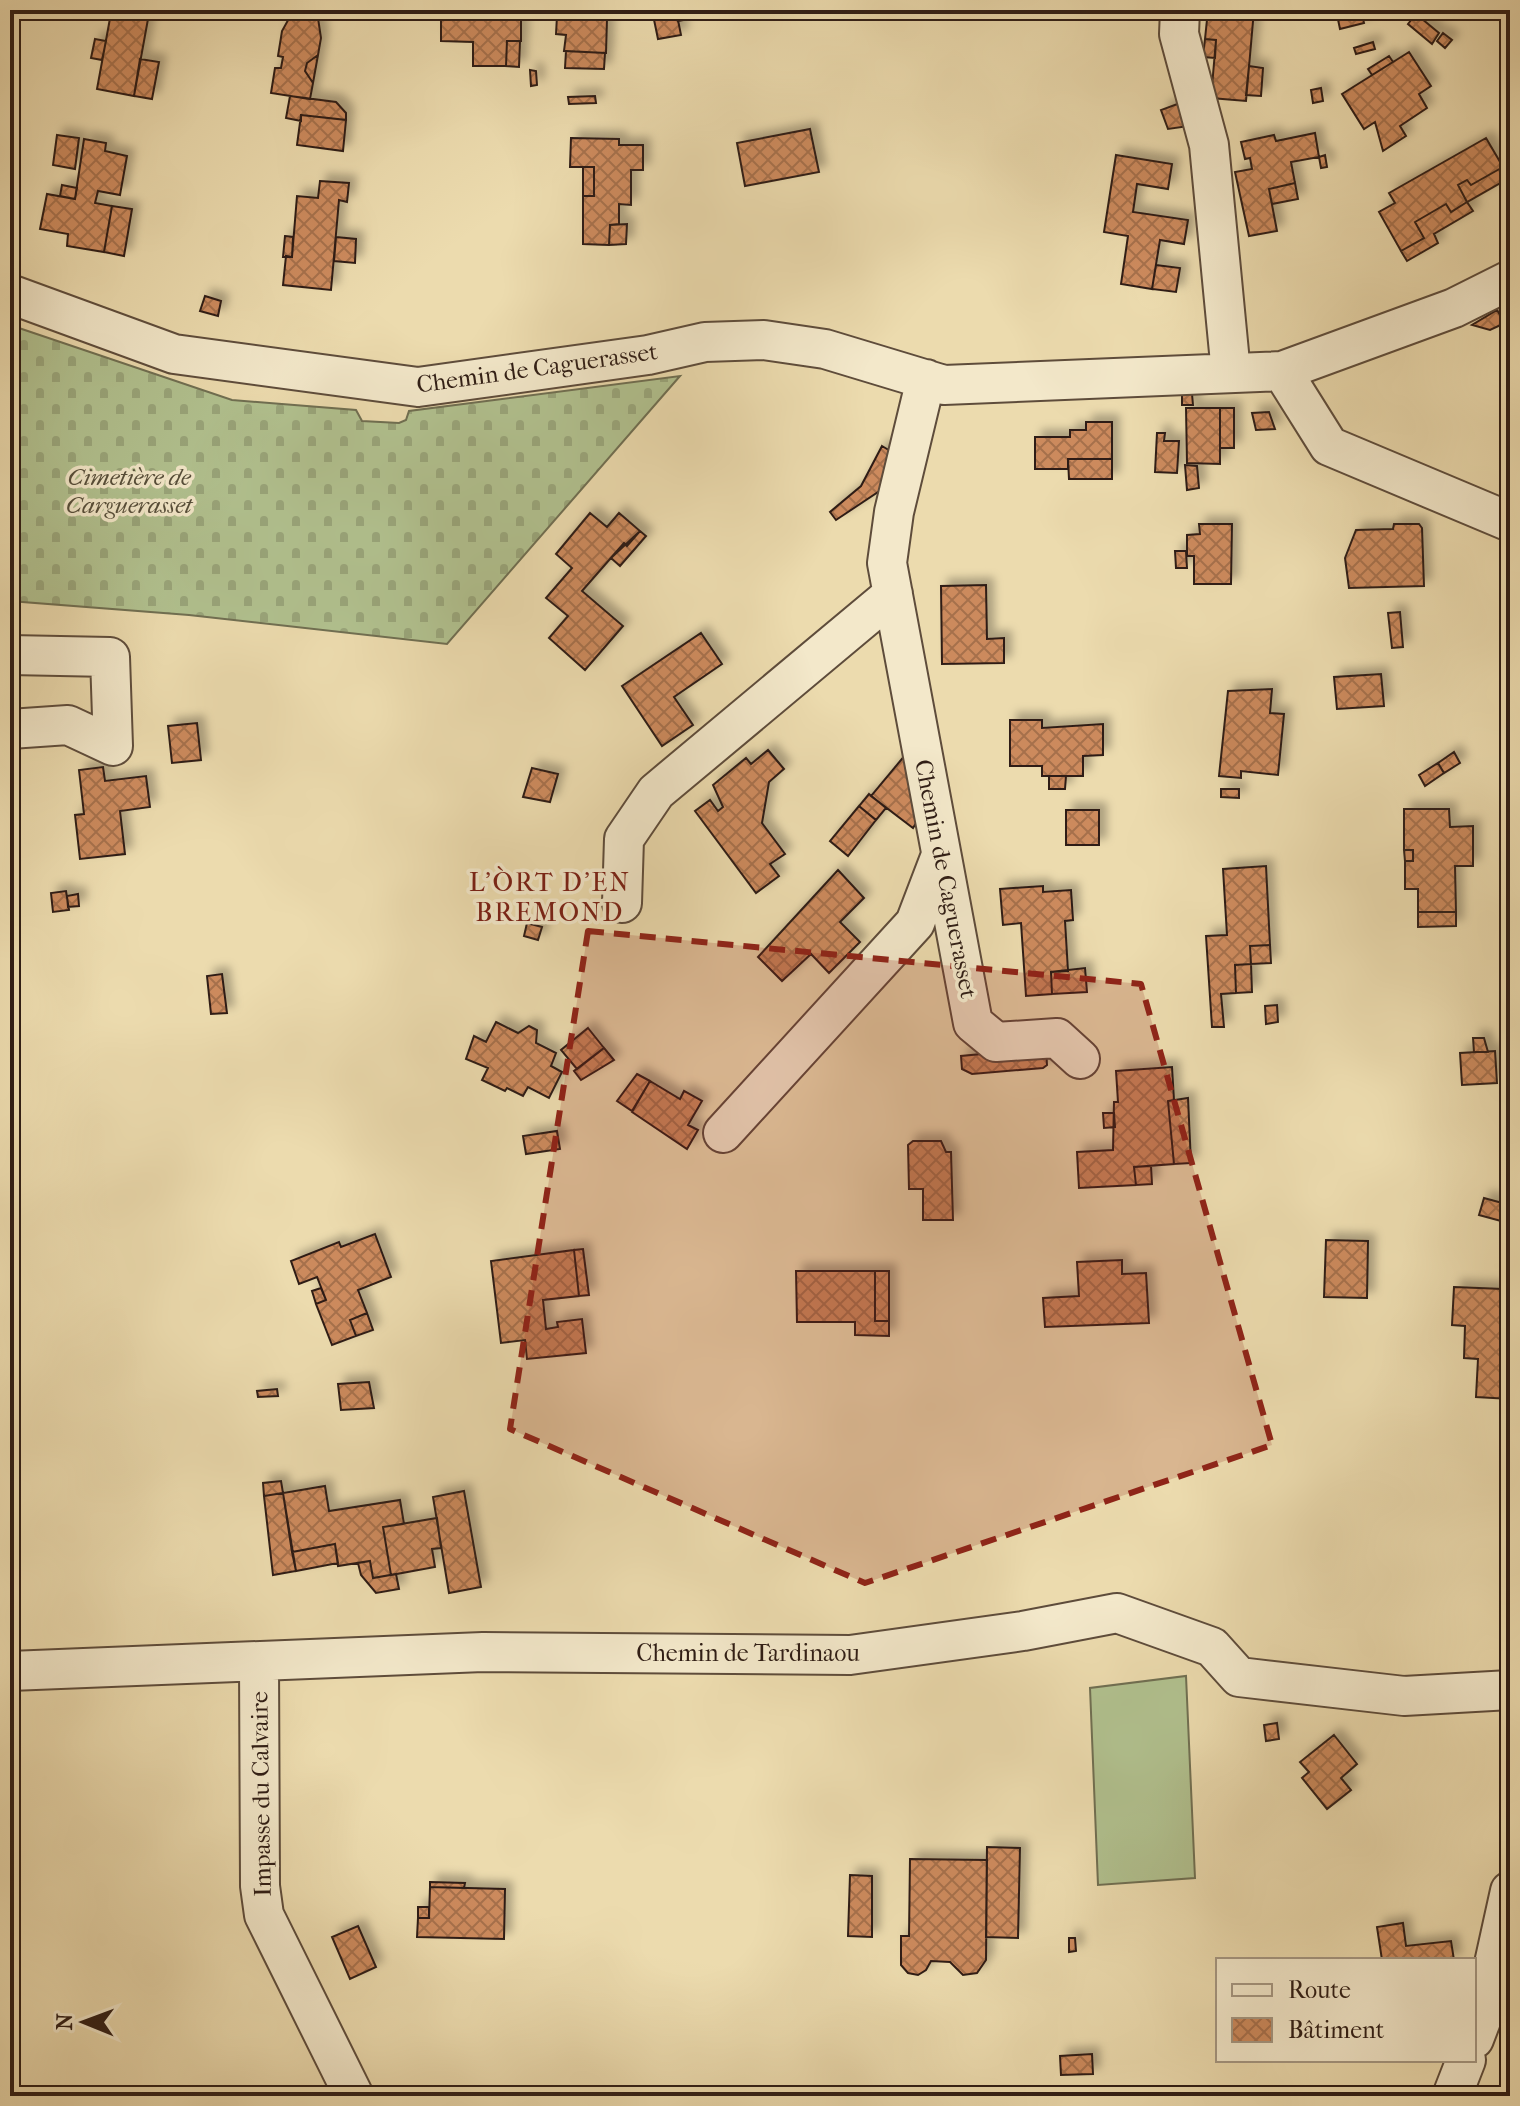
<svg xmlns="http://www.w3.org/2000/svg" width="1520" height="2106" font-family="'IM FELL French Canon',serif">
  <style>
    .cemetery { fill: url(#cemetery-stones); stroke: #706f52; stroke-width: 2 }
    .pitch { fill: #b1c18f; stroke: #706f52; stroke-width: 2 }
    .building { fill: url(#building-cross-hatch); stroke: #2f1d15; stroke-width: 2; filter: url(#shadow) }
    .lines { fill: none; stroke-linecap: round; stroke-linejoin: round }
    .street-casing { stroke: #5e4c3b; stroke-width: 42 }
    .street { stroke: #f3e8ca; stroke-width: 38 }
    .marked { fill: #8f2418; fill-opacity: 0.2; stroke: #8f2418; stroke-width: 6; stroke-dasharray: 16 10; stroke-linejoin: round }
    .labels { text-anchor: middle; stroke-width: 7; stroke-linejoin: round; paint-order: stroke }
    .street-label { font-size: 24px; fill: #2f1d15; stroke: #f3e8ca }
    .park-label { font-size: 24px; font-style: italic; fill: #564e3a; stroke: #f3e8ca }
    .neighbourhood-label { font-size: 26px; letter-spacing: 2px; fill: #7a1f14; stroke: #f3e8ca }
  </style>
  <defs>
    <pattern id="cemetery-stones" width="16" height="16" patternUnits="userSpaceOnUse" patternTransform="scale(2)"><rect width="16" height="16" fill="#b1c18f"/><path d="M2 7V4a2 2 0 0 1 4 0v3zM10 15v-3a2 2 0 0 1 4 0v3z" fill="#99a57a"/></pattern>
    <pattern id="building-cross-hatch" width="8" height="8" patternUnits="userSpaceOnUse" patternTransform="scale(2)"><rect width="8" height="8" fill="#cc8a5d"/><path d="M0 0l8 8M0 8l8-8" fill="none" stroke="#a6704c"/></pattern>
    <filter id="shadow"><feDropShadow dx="7" dy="-7" stdDeviation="4" flood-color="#0004"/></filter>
  </defs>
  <rect width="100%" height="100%" fill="#ecdbae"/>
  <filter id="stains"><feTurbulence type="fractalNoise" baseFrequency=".0025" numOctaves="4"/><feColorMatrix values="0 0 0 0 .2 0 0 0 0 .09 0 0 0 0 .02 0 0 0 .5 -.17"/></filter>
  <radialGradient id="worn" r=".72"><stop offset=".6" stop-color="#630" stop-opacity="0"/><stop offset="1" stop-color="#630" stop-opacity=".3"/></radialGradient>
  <!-- cemetery -->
  <path class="cemetery" d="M10,325L232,400L356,410L362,421L399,423L406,420L409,411L680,376L447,644L189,615L10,601Z"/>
  <!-- pitch -->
  <path class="pitch" d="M1186,1676L1195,1878L1098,1885L1090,1688Z"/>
  <!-- building -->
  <path class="building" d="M441,10H521V41H507L506,66H473V42L441,41Z
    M584,10H597L596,18L607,19L606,53L564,51L566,35L556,34L557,16L583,18Z
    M652,10H676L681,35L658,39Z
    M676,10H725V12L678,21Z
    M1208,10H1254L1246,101L1211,98L1216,40L1205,39Z
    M1336,10H1361L1364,23L1340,29Z
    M111,13L148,19L134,96L97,89Z
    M292,13L318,18L321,38L318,55L307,63L305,71L313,83L310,99L271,93L275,68H281L283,57L278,56L282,31Z
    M1416,14L1439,33L1432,44L1408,24Z
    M1443,33L1452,40L1445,48L1437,41Z
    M95,39L106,41L102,60L91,58Z
    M1205,39L1216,40L1215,58L1203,57Z
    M507,41H520L519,67L506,66Z
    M1373,42L1375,49L1356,54L1354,48Z
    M566,51L605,53L604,69L565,68Z
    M1409,52L1431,86L1419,94L1427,108L1400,126L1406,136L1383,151L1375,122L1364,129L1342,94Z
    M318,55L313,83L305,71L307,63Z
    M1389,56L1393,62L1372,75L1368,69Z
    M140,59L159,62L152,99L134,96Z
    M1249,66L1263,68L1261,96L1246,95Z
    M530,70L536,71L537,85L531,86Z
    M1321,88L1323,101L1313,103L1311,90Z
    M290,96L336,102L346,113V120L301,115V121L286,118Z
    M595,96L596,103L569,104L568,97Z
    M1180,103L1189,126L1168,129L1161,110Z
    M301,115L346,120L343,151L297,145Z
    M810,129L819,172L745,186L737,143Z
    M1315,133L1319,157L1291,162L1295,183L1269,189L1277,231L1249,236L1235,172L1252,169L1250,158L1245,159L1241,142L1274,135L1276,141Z
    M57,135L79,138L75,169L53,165Z
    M571,138L619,139V145H643V170H631V205L619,204V224L610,225L609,245L583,244V196H594V167H570Z
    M1486,138L1503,167L1471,185L1467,180L1458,185L1467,202L1451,212L1446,204L1415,222L1424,238L1401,251L1379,212L1395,203L1389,193Z
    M84,139L106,143L105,151L127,156L120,195L98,191L95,203L112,206L104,252L67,246L68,234L40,229L47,194L75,199Z
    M1116,155L1172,164L1168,189L1137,184L1133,212L1188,220L1184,244L1160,240L1152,289L1121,284L1128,236L1104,232Z
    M1325,155L1327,167L1321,168L1319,157Z
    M583,167H594V196H583Z
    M1503,167L1509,178L1467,202L1458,185L1467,180L1471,185Z
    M320,181L349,183L347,202L339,200L331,290L283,285L286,256L292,257L297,196L318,198Z
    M1295,183L1298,199L1272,204L1269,189Z
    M62,185L77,188L75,199L60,196Z
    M1467,202L1473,211L1434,234L1438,243L1407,261L1401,251L1424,238L1415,222L1446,204L1451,212Z
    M112,206L132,209L124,256L104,252Z
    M627,224L626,244L609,245L610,225Z
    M285,236L293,237L292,257H283Z
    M336,237L356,239L355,263L334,261Z
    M1156,265L1180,268L1176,292L1152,289Z
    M205,296L221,301L218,316L200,311Z
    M1497,310L1505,323L1490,330L1472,325Z
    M1182,394H1192L1193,405H1182Z
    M1186,408H1220V464L1187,463Z
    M1220,408H1234V448H1220Z
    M1269,412L1275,429L1256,430L1252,413Z
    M1086,422H1112V459H1068V469H1035V437H1070V430H1086Z
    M1157,433H1165L1164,441H1179L1177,473L1155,472Z
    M882,446L902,458L887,486L836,520L830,512L861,486Z
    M1068,459H1112V479H1069Z
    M1185,465L1197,466L1199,488L1187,490Z
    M590,513L607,527L619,513L640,531L627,546L624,543L582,591L623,626L585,670L549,638L568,616L546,598L572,568L556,554Z
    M1199,524H1232L1231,584H1194V556H1187V535L1200,534Z
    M1394,524H1419L1422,528L1424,586L1349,588L1345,558L1356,530L1393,529Z
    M640,531L646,536L620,566L611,558Z
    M1175,551H1186L1187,568H1176Z
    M986,585L987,639L1004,638V663L942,664L941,586Z
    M1400,612L1403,647L1392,648L1388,613Z
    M701,633L722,664L674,697L693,725L662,746L622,686Z
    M1381,674L1384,706L1337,709L1334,677Z
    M1272,689L1270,713L1284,714L1278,775L1241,771V778L1219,776L1228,691Z
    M1010,720H1042V728L1103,724V755L1083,756V776H1042V766H1010Z
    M197,723L201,760L172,763L168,726Z
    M768,750L784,769L769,782L762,823L785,854L770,864L779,876L756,893L695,811L710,800L718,811L723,807L713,785L746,758L751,764Z
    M1454,752L1460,763L1444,773L1438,763Z
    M906,754L926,807L913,828L871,796Z
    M1438,763L1444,773L1425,786L1419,775Z
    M103,767L105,781L146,776L150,807L120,811L125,854L80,859L75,815L84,814L79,770Z
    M532,768L558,774L550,802L523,797Z
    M1049,776H1066L1065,789H1049Z
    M1221,789H1239V798L1221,797Z
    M869,794L886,808L876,820L859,806Z
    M859,806L876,820L848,856L830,841Z
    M1404,809H1449L1450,827L1473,826V866H1455L1456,912H1418V889H1405V861H1413V850H1404Z
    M1066,810H1099V845H1066Z
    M1404,850H1413V861H1405Z
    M1266,866L1270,945L1250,946L1251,964L1235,965L1236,993L1221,994L1224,1027H1212L1206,936L1227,935L1223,869Z
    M838,870L864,898L840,922L860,942L829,973L811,954L782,981L758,957Z
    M1043,886V892L1071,890L1073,920L1065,921L1068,971L1051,972L1052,994L1026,996L1021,923L1003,925L1000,889Z
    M66,891L69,910L53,912L51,893Z
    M78,894L79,906L68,907L67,896Z
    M1418,912H1456V926L1418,927Z
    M527,923L542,927L538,940L524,936Z
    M1270,945L1271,963L1251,964L1250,946Z
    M1251,964L1252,992L1236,993L1235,965Z
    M1085,968L1087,992L1052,994L1051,972Z
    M222,974L227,1013L211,1014L207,976Z
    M1277,1005L1278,1022L1266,1024L1265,1006Z
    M496,1022L518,1033L529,1026L537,1030L536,1043L556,1053L551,1066L562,1072L549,1098L528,1087L523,1096L507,1088L505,1091L482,1080L488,1068L466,1059L474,1036L486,1042Z
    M588,1028L604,1048L577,1069L561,1050Z
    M1473,1038H1484L1488,1052H1474Z
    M604,1048L614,1060L581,1080L574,1071Z
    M1046,1048L1047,1065L1043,1068L972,1074L962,1069L961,1056Z
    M1495,1051L1497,1083L1462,1085L1460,1053Z
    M1172,1067L1174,1100L1168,1101L1174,1164L1134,1167L1136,1185L1079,1188L1077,1152L1113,1150L1114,1102H1118L1116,1071Z
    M637,1074L650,1081L632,1111L617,1101Z
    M650,1081L680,1099L684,1091L702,1101L688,1125L698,1130L687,1149L632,1112Z
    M1188,1098L1191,1163L1174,1164L1168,1101Z
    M1103,1113H1114L1115,1127L1104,1128Z
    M557,1131L560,1149L526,1154L523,1136Z
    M913,1141H941L946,1152H951L953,1220H923V1189H909L908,1145Z
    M1151,1166L1152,1184L1136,1185L1134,1167Z
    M1484,1198L1506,1204L1501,1221L1479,1215Z
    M375,1234L391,1277L358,1290L367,1313L350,1320L356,1336L332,1345L316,1304L326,1300L317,1277L299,1284L291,1261L339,1242L341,1247Z
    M1326,1240L1368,1241L1367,1298L1324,1297Z
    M583,1249L589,1295L579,1296L574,1250Z
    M574,1250L579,1296L543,1300L546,1329L558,1327L557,1322L582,1319L586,1353L527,1359L525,1340L501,1343L491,1261Z
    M1122,1260V1274L1146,1273L1149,1323L1045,1327L1043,1298L1079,1296L1077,1262Z
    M796,1271H875V1321H889V1336L855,1335V1322H797Z
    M875,1271H889V1321H875Z
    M1454,1287L1503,1289L1501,1333L1510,1334V1399L1476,1397L1478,1359L1464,1358L1465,1326L1452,1325Z
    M321,1288L326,1300L316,1304L312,1291Z
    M367,1313L373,1330L356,1336L350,1320Z
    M369,1382L374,1408L341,1410L338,1384Z
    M277,1389L278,1396L258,1397L257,1391Z
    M281,1481L283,1493L264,1496L263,1483Z
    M325,1486L329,1511L400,1500L404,1524L383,1527L391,1575L373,1578L370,1561L338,1566L335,1544L292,1552L283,1493Z
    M464,1491L481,1587L449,1593L433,1497Z
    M283,1493L296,1571L273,1575L264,1496Z
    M437,1518L441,1548L432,1549L435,1567L391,1575L383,1527Z
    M335,1544L338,1563L296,1571L292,1552Z
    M370,1561L373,1578L396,1574L399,1589L376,1593L361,1575L358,1563Z
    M1277,1723L1279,1739L1266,1741L1264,1725Z
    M1334,1735L1357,1764L1341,1778L1351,1790L1327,1809L1302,1778L1309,1772L1300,1762Z
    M987,1847L1020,1848L1018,1938L986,1937Z
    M910,1859L987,1860L986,1960L977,1973L963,1975L950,1962L931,1961L926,1970L918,1975L908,1973L901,1965V1936H909Z
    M850,1875L872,1876V1937L848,1936Z
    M430,1882L465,1883L464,1888L430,1887Z
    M430,1887L505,1889L504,1939L417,1937L418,1918H429Z
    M418,1907H429V1918H418Z
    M1403,1923L1406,1946L1451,1941L1454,1960H1382L1377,1927Z
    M358,1926L376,1967L350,1979L332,1937Z
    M1069,1938H1075L1076,1951L1069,1952Z
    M1092,2054L1093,2074L1061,2075L1060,2056Z"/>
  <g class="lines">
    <!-- street casing -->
    <g class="street-casing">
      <path id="street" d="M1180,10L1179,34L1209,145L1231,373
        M10,294L174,354L418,387L648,355L705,342L764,340L825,349L944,385L1282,371L1454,308L1510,280
        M1282,371L1329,446L1510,522
        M926,379L894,512L887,563L973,1023L996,1042L1057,1038L1080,1059
        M10,655L110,657L113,746L68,725L10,729
        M622,903L624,839L656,792L893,594
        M723,1133L915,923L941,855
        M259,1662L260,1886L264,1915L354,2096
        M10,1671L483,1652L850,1655L1023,1631L1117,1613L1212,1647L1239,1677L1404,1696L1510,1690
        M1474,2039L1482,2018L1510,1891
        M1452,2096L1466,2060"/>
    </g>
    <!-- street -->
    <use href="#street" class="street"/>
  </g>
  <!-- marked area -->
  <path class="marked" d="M588,931L1141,984L1272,1445L865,1583L510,1429Z"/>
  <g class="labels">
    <!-- street labels -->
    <g class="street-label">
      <text transform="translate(537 368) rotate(-8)" y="8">Chemin de Caguerasset</text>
      <text transform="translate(946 879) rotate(79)" y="8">Chemin de Caguerasset</text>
      <text x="748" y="1661">Chemin de Tardinaou</text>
      <text transform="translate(261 1794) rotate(-91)" y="8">Impasse du Calvaire</text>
    </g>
    <!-- park labels -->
    <g class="park-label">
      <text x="129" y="485">Cimetière de<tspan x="129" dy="28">Carguerasset</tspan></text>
    </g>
    <!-- neighbourhood labels -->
    <g class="neighbourhood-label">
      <text x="550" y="891">L'ÒRT D'EN<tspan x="550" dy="30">BREMOND</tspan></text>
    </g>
  </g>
  <!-- margin -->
  <rect width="1520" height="2106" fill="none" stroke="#ecdbae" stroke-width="40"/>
  <rect x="12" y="12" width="1496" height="2082" fill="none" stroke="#2f1d15" stroke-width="4"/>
  <rect x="20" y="20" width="1480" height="2066" fill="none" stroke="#2f1d15" stroke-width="2"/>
  <!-- legend -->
  <rect x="1216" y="1958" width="260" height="104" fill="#f3e8ca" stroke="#a59782" stroke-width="2"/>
  <rect x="1232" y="1984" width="40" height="12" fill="#f3e8ca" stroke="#a59782" stroke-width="2"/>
  <text x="1288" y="1998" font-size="24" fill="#2f1d15">Route</text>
  <rect x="1232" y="2018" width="40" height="24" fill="url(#building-cross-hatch)" stroke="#a59782" stroke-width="2"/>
  <text x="1288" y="2038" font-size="24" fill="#2f1d15">Bâtiment</text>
  <!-- north arrow -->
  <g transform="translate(84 2022) rotate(271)" stroke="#f3e8ca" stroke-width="6" paint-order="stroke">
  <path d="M0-6L14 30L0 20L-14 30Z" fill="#2f1d15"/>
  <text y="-12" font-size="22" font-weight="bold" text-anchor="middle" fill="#2f1d15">N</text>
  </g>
  <rect width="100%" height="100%" filter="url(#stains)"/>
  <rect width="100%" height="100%" fill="url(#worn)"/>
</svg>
